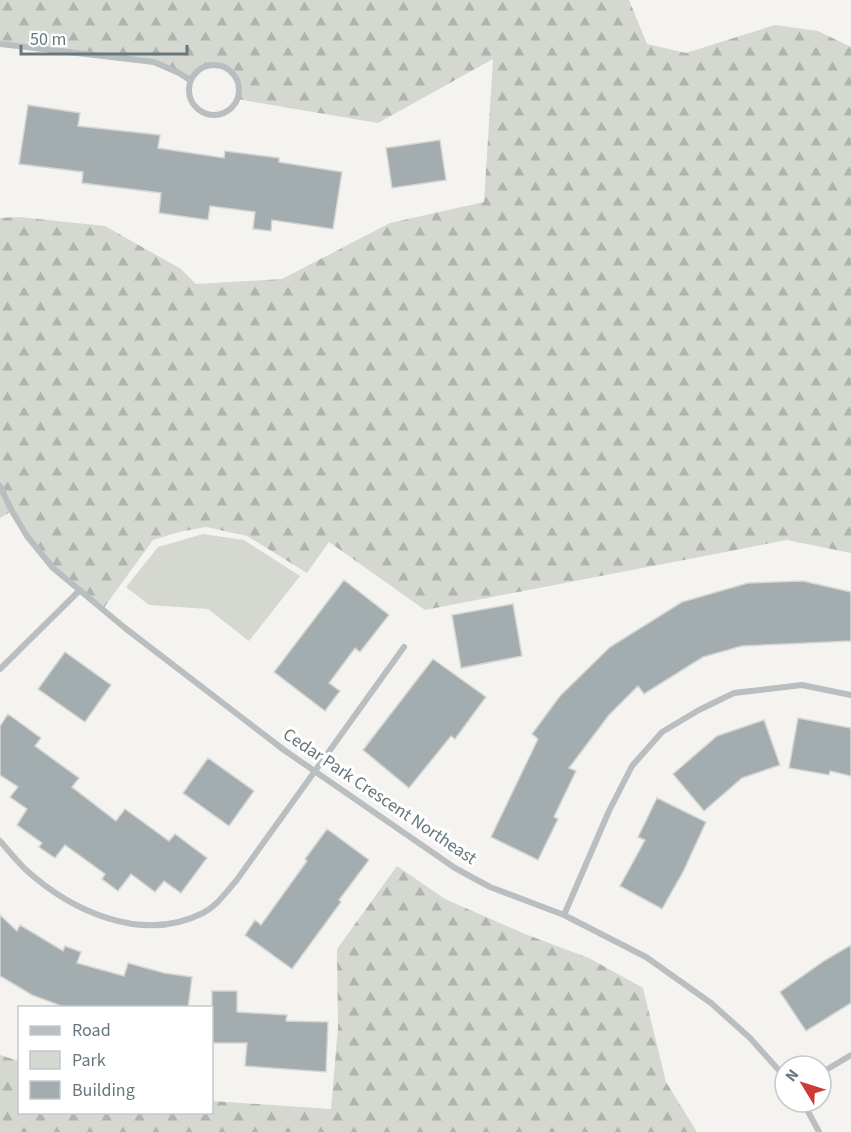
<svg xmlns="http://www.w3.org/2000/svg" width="851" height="1132" font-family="'Source Sans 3',sans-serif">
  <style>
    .green { fill: #d4d8d0 }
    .forest { fill: url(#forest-firs) }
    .building { fill: #a3acaf; stroke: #d5d5d3; stroke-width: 1.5 }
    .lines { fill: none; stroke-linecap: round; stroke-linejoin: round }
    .minor { stroke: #b9bec0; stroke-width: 6 }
    .labels { text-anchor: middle; stroke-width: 6; stroke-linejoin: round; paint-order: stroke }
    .street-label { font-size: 18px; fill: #66787e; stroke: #fff }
  </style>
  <defs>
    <pattern id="forest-firs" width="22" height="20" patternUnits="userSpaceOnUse" patternTransform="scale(1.5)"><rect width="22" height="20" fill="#d4d8d0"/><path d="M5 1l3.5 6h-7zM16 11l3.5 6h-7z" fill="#b0b4ae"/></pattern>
  </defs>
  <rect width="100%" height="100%" fill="#f4f3f0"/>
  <!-- green -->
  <path class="green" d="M203,534L244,540L300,576L249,641L208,609L149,605L126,587L158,547Z"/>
  <!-- forest -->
  <path class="forest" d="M0,0H629L647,44L686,53L775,25L818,31L851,47V553L787,540L425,610L329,542L307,573L247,536L206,527L179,532L153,540L103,609L53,568L12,511L0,518V218L19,217L105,226L181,269L196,284L282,279L390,223L484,202L493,59L378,123L237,99C242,75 225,61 202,68L190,80L154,62L0,44Z
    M397,866L445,899L525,934L589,958L643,988L666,1082L697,1132H0V1055L19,1061L20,1112H212V1101L331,1109L338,1027L337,949Z"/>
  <!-- building -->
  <path class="building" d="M28,105L80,113L78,126L160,135L158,148L224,158L225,151L279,158V162L342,172L333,229L272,220L271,231L253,229L255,212L210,206L208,220L159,213L161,193L82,183L83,172L19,164Z
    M440,140L446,180L392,188L386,148Z
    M344,580L389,615L360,652L355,648L329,683L340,691L325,711L274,672Z
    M803,581L851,592V641L742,646L703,657L644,694L638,686L609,715L569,768L576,771L554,817L558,819L538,860L491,837L538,739L532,734L560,696L610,647L682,602L748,583Z
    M513,604L522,656L461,668L452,615Z
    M65,652L111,685L85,722L38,689Z
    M433,659L486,697L455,739L451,736L409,788L363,750Z
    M8,714L41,738L35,746L79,778L72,787L116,821L125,809L169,841L175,834L207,858L181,893L164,881L155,892L131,874L118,891L102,879L105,874L65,845L55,858L39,847L42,843L17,825L27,809L10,797L18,787L0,775V726Z
    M798,718L851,728V776L830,771L829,775L789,768Z
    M764,720L780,765L742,778L704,811L673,774L717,736Z
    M208,758L254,791L229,826L183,793Z
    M657,798L706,822L683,872L662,909L620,886L645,840L638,837Z
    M327,829L369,860L339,900L341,902L292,969L245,935L255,920L261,925L307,861L305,859Z
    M0,915L17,931L20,925L63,951L65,946L81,952L77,963L124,976L128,963L164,973L192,977L188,1008H67L32,995L0,976Z
    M851,945V1003L806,1031L780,992L824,961Z
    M212,991H237V1012L287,1015L286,1021L328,1022L326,1072L245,1066L247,1043H212Z"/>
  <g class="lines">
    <!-- minor -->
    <path class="minor" d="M0,44L154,62L179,73L190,80
      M189 90a25 25 0 1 1 50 0a25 25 0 1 1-50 0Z
      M0,486L12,511L27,536L53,568L125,628L284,750L455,868L490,887L564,915L646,957L711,1003L750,1038L785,1077
      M0,669L80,590
      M0,841C8,850 16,860 25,869C71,911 142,944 203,913C217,906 226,892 236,881L404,647
      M564,915L609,811L632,766L662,732L699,710L734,693L802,685L851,695
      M821,1073L851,1055
      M803,1102L819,1132"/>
  </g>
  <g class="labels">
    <!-- street labels -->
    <g class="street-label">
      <text transform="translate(380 796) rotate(34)" y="6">Cedar Park Crescent Northeast</text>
    </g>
  </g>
  <!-- legend -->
  <rect x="18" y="1006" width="195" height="108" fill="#ffffff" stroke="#c2c9cb" stroke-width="1.5"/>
  <rect x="30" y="1026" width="30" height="9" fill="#b9bec0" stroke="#c2c9cb" stroke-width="1.5"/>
  <text x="72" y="1036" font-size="18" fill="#66787e">Road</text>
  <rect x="30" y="1051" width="30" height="18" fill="#d4d8d0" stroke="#c2c9cb" stroke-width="1.5"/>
  <text x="72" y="1066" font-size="18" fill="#66787e">Park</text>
  <rect x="30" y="1081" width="30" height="18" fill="#a3acaf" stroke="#c2c9cb" stroke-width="1.5"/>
  <text x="72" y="1096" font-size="18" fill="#66787e">Building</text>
  <!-- north arrow -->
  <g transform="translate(803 1084) rotate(308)"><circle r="28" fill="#ffffff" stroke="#c2c9cb" stroke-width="1.5"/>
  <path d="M0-4.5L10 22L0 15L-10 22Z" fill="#ce3b36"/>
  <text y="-9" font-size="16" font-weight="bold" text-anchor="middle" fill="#66787e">N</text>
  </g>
  <!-- scale -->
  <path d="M21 45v9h166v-9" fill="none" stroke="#66787e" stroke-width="3"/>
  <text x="30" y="45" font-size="18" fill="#66787e" stroke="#ffffff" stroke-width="4.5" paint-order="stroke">50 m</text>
</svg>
